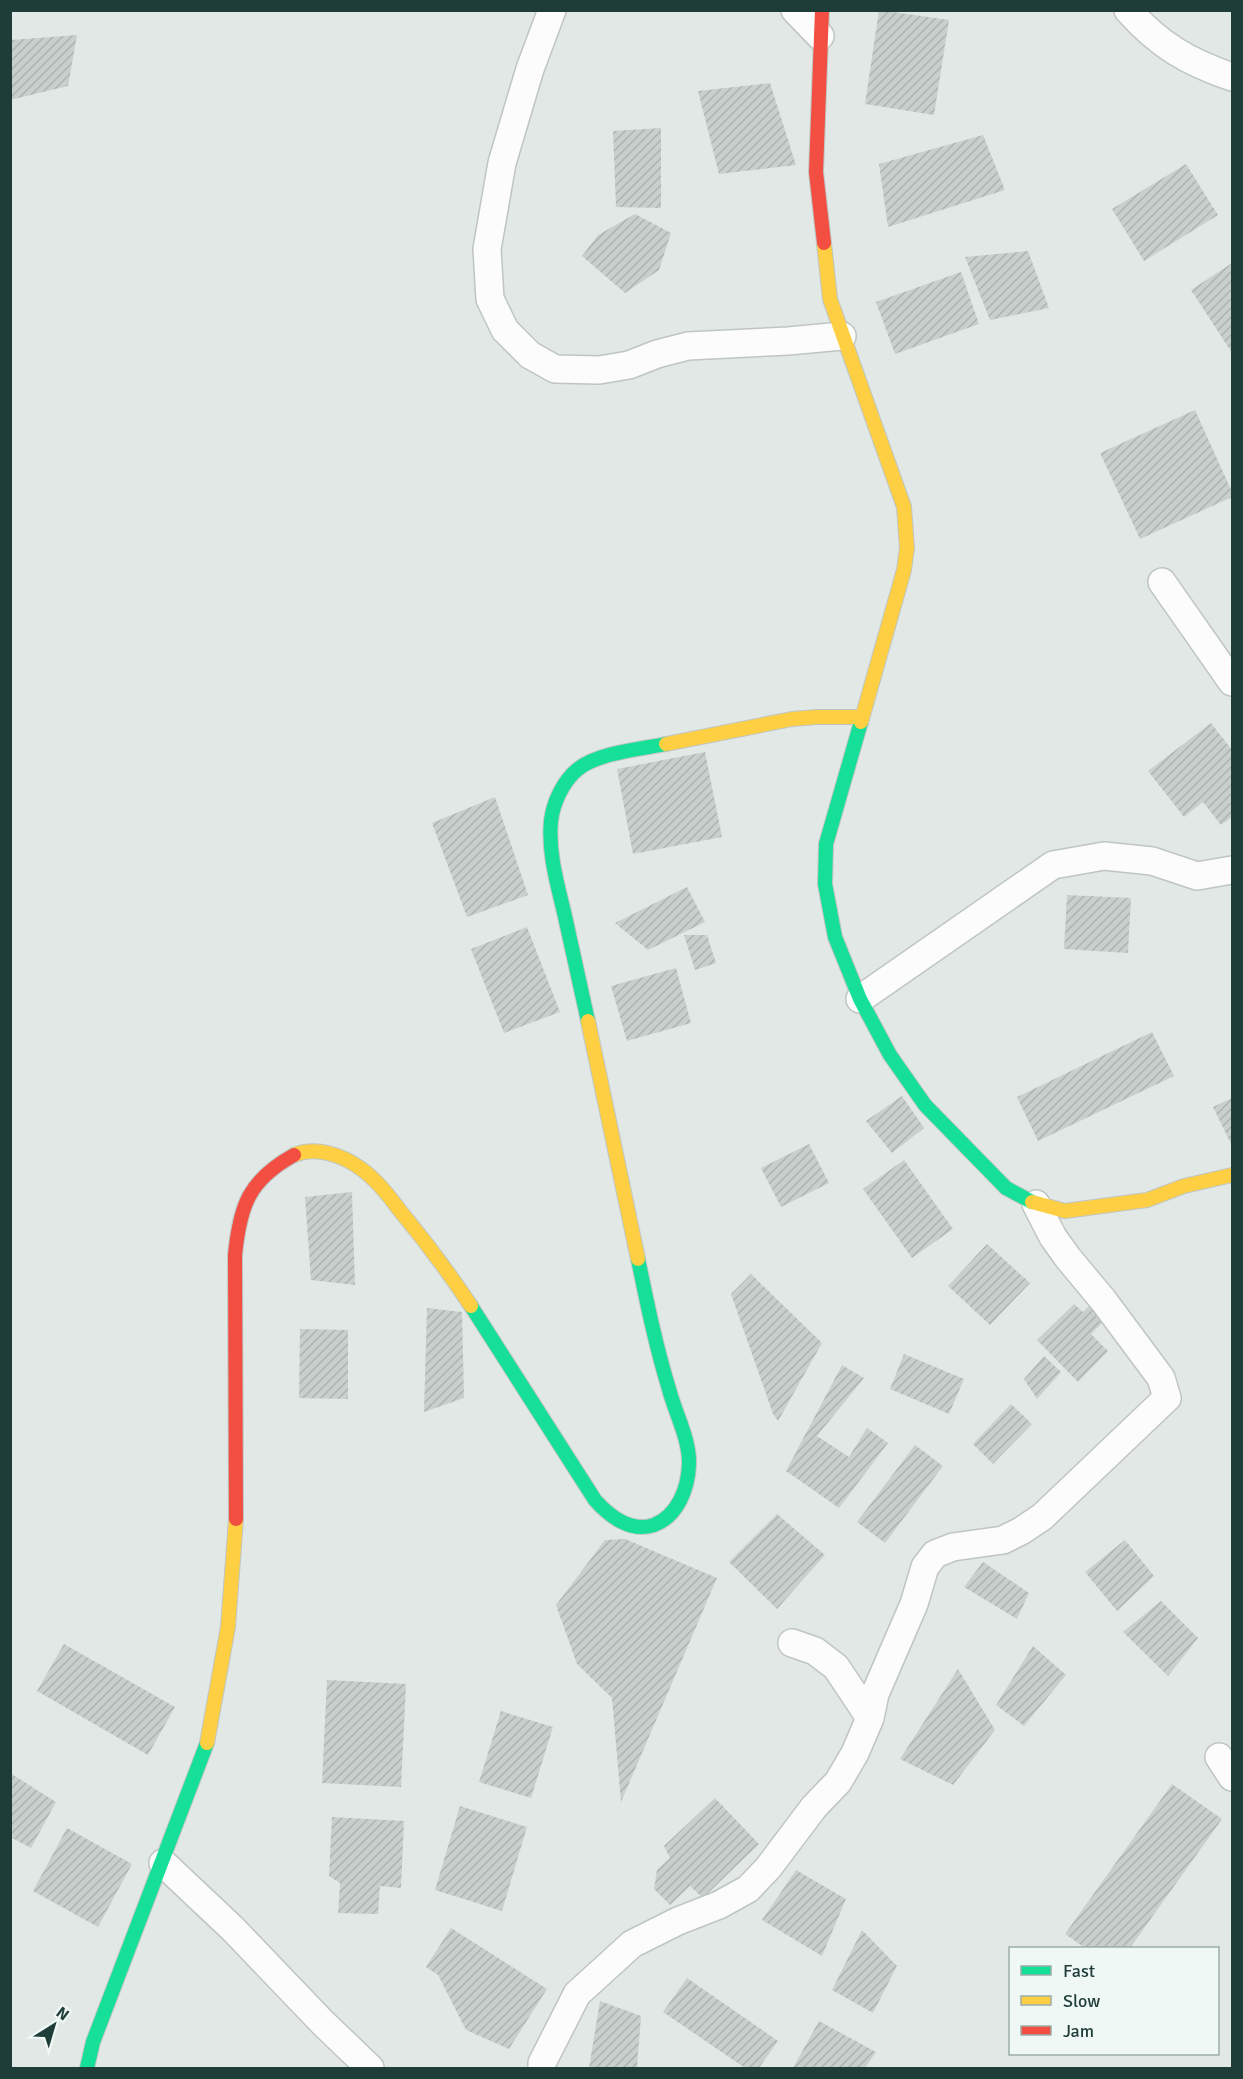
<svg xmlns="http://www.w3.org/2000/svg" width="1243" height="2079" font-family="Signika,sans-serif">
  <style>
    .building { fill: url(#building-hatch) }
    .lines { fill: none; stroke-linecap: round; stroke-linejoin: round }
    .street-casing { stroke: #bfc5c3; stroke-width: 30 }
    .fast-casing { stroke: #bec6c4; stroke-width: 16 }
    .slow-casing { stroke: #bec6c4; stroke-width: 16 }
    .jam-casing { stroke: #bec6c4; stroke-width: 16 }
    .street { stroke: #fbfcfb; stroke-width: 27 }
    .fast { stroke: #16e098; stroke-width: 14 }
    .slow { stroke: #ffcf43; stroke-width: 14 }
    .jam { stroke: #f24e42; stroke-width: 14 }
  </style>
  <defs>
    <pattern id="building-hatch" width="6" height="6" patternUnits="userSpaceOnUse" patternTransform="scale(1.5)"><rect width="6" height="6" fill="#c9cfcd"/><path d="M-1 1l2-2M0 6l6-6M5 7l2-2" fill="none" stroke="#acb3b1"/></pattern>
  </defs>
  <rect width="100%" height="100%" fill="#e2e8e6"/>
  <!-- building -->
  <path class="building" d="M879,10L949,20L934,115L865,104Z
    M77,35L68,86L10,100V40Z
    M770,83L796,165L719,174L698,91Z
    M661,128V208L616,207L613,131Z
    M983,135L1005,190L888,227L879,164Z
    M1186,164L1218,215L1144,261L1112,209Z
    M635,214L671,233L659,270L625,293L582,256L598,235Z
    M1028,251L1049,308L990,320L965,257Z
    M1232,263V353L1191,290Z
    M961,272L979,324L895,354L876,302Z
    M1195,410L1232,492V497L1140,539L1100,453Z
    M1211,723L1232,750V817L1221,825L1203,802L1184,817L1148,771Z
    M705,752L722,837L633,854L617,769Z
    M495,797L528,895L467,917L432,823Z
    M687,887L705,922L648,950L615,923Z
    M1067,895L1131,898L1128,953L1064,949Z
    M527,927L560,1012L504,1033L471,949Z
    M684,935H707L716,963L695,970Z
    M676,968L691,1023L627,1041L611,986Z
    M1152,1032L1174,1076L1038,1141L1017,1097Z
    M902,1096L924,1128L892,1153L866,1121Z
    M1232,1098V1146L1213,1107Z
    M809,1144L829,1183L781,1207L761,1168Z
    M904,1160L953,1229L912,1258L863,1189Z
    M352,1192L355,1285L311,1280L305,1197Z
    M987,1244L1030,1283L990,1325L948,1286Z
    M751,1274L822,1343L778,1421L773,1414L731,1294Z
    M1093,1302L1108,1317L1091,1334L1108,1351L1078,1382L1037,1340L1074,1304L1083,1312Z
    M427,1308L462,1312L464,1398L424,1412Z
    M300,1329L348,1330V1399L299,1398Z
    M904,1354L964,1379L949,1414L890,1389Z
    M1044,1356L1061,1372L1037,1399L1024,1379Z
    M842,1365L864,1378L817,1436L849,1457L867,1428L888,1443L839,1508L786,1471Z
    M1011,1404L1032,1424L993,1464L973,1444Z
    M915,1445L943,1466L885,1543L857,1522Z
    M777,1514L825,1555L777,1609L729,1562Z
    M625,1539L717,1578L621,1802L612,1698L577,1664L556,1605L605,1540Z
    M1125,1540L1154,1576L1117,1611L1085,1572Z
    M983,1562L1029,1593L1017,1619L964,1587Z
    M1161,1601L1198,1638L1168,1676L1123,1632Z
    M64,1644L175,1707L148,1755L37,1691Z
    M1033,1646L1066,1675L1024,1726L996,1705Z
    M958,1669L995,1730L953,1785L900,1759Z
    M327,1680L406,1684L401,1787L322,1783Z
    M501,1711L553,1727L531,1798L479,1782Z
    M10,1773L56,1802L31,1848L10,1837Z
    M1172,1784L1222,1819L1130,1948H1085L1065,1934Z
    M715,1798L759,1844L703,1898L690,1886L670,1905L654,1889L657,1870L670,1858L664,1846Z
    M460,1806L527,1827L502,1911L435,1890Z
    M332,1817L404,1821L401,1888L380,1886L378,1914L338,1913L340,1883L329,1876Z
    M67,1828L132,1864L98,1927L33,1891Z
    M796,1870L846,1899L822,1956L762,1920Z
    M451,1928L547,1989L509,2049L466,2030L438,1975L426,1967Z
    M862,1930L897,1966L873,2013L832,1990Z
    M687,1978L778,2041L759,2068H745L663,2012Z
    M600,2001L641,2016L637,2068H589Z
    M819,2021L876,2052L865,2068H793Z"/>
  <g class="lines">
    <!-- street casing -->
    <g class="street-casing">
      <path id="street" d="M552,10L530,69L502,163L487,249L490,299L505,330L530,355L555,369L599,370L629,365L657,354L688,346L788,341L842,336
        M795,10L820,36
        M1128,10C1159,45 1188,62 1232,77
        M1162,582L1232,682
        M860,999L1053,865L1104,856L1152,861L1197,876L1232,870
        M792,1643L815,1651L836,1667L870,1718
        M1219,1757L1232,1777
        M163,1863L233,1929L323,2023L370,2068
        M542,2068V2063L577,1994L632,1944L678,1921L719,1905L748,1889L768,1868L814,1807L838,1782L855,1753L870,1718L875,1694L914,1604L925,1567L935,1554L953,1547L1003,1540L1021,1531L1042,1517L1167,1398L1161,1378L1103,1300L1068,1258L1053,1237L1036,1204"/>
    </g>
    <!-- fast casing -->
    <g class="fast-casing">
      <path id="fast" d="M861,722L826,844L825,884L835,937L860,999L890,1055L925,1105L1006,1188L1032,1202
        M588,1021C580,985 572,949 564,912C557,883 548,852 551,821C553,803 563,781 578,769C598,753 640,749 666,744
        M471,1306L595,1500C609,1516 631,1533 654,1525C678,1516 688,1488 689,1465C690,1439 675,1413 669,1389C656,1347 647,1303 638,1259
        M87,2068L93,2042L207,1743"/>
    </g>
    <!-- slow casing -->
    <g class="slow-casing">
      <path id="slow" d="M824,243L830,299L904,507L907,548L904,570L861,722
        M666,744L792,719L817,717H862
        M588,1021L638,1259
        M294,1155C316,1146 342,1155 360,1168C377,1180 389,1196 401,1212C426,1242 449,1273 471,1306
        M1032,1202L1065,1211L1147,1200L1184,1186L1232,1175
        M207,1743L228,1627L236,1519"/>
    </g>
    <!-- jam casing -->
    <g class="jam-casing">
      <path id="jam" d="M822,10L816,172L824,243
        M236,1519L235,1255C240,1205 249,1180 294,1155"/>
    </g>
    <!-- street -->
    <use href="#street" class="street"/>
    <!-- fast -->
    <use href="#fast" class="fast"/>
    <!-- slow -->
    <use href="#slow" class="slow"/>
    <!-- jam -->
    <use href="#jam" class="jam"/>
  </g>
  <!-- border -->
  <rect width="1243" height="2079" fill="none" stroke="#1f3d38" stroke-width="24"/>
  <!-- legend -->
  <rect x="1009" y="1947" width="210" height="108" fill="#eff8f5" stroke="#9cada9" stroke-width="1.5"/>
  <rect x="1021" y="1966" width="30" height="9" fill="#16e098" stroke="#9cada9" stroke-width="1.5"/>
  <text x="1063" y="1977" font-size="18" fill="#1f3d38">Fast</text>
  <rect x="1021" y="1996" width="30" height="9" fill="#ffcf43" stroke="#9cada9" stroke-width="1.5"/>
  <text x="1063" y="2007" font-size="18" fill="#1f3d38">Slow</text>
  <rect x="1021" y="2026" width="30" height="9" fill="#f24e42" stroke="#9cada9" stroke-width="1.5"/>
  <text x="1063" y="2037" font-size="18" fill="#1f3d38">Jam</text>
  <!-- north arrow -->
  <g transform="translate(54 2025) rotate(37)" stroke="#eff8f5" stroke-width="4.5" paint-order="stroke">
  <path d="M0-4.5L10 22L0 15L-10 22Z" fill="#1f3d38"/>
  <text y="-9" font-size="16" font-weight="bold" text-anchor="middle" fill="#1f3d38">N</text>
  </g>
</svg>
